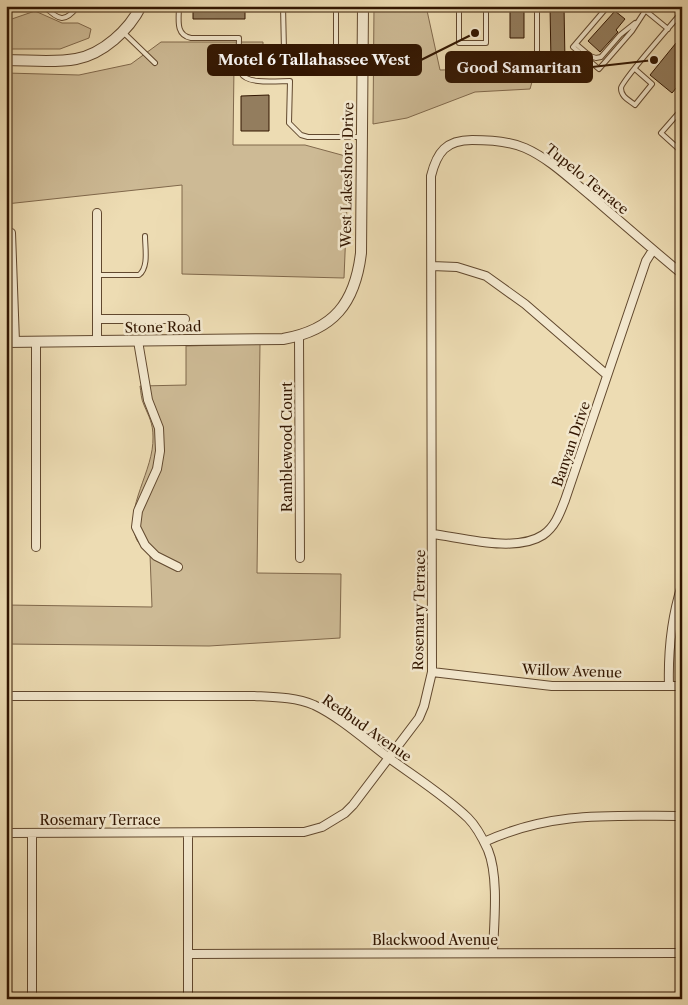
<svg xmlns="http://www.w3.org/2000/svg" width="688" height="1005" font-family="'Libre Caslon Text',serif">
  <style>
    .green { fill: #cdba95; stroke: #80684b }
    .building { fill: #937d5e; stroke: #321601 }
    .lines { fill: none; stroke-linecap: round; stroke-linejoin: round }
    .service-casing { stroke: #61482e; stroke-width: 6 }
    .minor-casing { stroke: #61482e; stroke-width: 10 }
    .tertiary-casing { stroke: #61482e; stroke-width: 12 }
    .service { stroke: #f3e8ce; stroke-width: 4 }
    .minor { stroke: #f3e8ce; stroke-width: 8 }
    .tertiary { stroke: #f3e8ce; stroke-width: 10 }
    .labels { text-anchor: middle; stroke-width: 5; stroke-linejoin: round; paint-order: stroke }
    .street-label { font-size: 14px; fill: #321601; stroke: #f3e8ce }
    .leader { fill: none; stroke: #321601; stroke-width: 2 }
    .callout-dot { fill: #321601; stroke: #f3e8ce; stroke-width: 2 }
    .callout { fill: #321601; stroke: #321601; stroke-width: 2 }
    .callout-label { font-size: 15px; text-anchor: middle; font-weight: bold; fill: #fff }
  </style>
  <rect width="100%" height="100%" fill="#eddcb3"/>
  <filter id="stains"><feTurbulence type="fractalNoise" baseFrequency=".004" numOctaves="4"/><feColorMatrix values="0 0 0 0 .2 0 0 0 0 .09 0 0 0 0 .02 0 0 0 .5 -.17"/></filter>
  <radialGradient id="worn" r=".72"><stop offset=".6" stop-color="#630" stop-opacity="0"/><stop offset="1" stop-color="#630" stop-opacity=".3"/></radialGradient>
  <!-- green -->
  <path class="green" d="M374,6H426L440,70L536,68L530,89L475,92L407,118L373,124Z
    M35,11L62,23H78L91,29L89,38L60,49H6V21Z
    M161,42H263V66H234L233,145H305L349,157L344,278L182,274V185L6,204V73L79,75L131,64Z
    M260,344L257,573L341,574L340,638L209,646L6,644V605L152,607L150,555C146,550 138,544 136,538C124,507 154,471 153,437C153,423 149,417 144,405C141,399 141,392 140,386L186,385V346Z"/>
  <!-- building -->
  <path class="building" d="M193,6H245V19H193Z
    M510,6H524V38H510Z
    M550,6H564L565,62H551Z
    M615,11L625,19L616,30L618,32L600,52L588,41Z
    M676,43L682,47V81L672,93L650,75Z
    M269,95V131H241V96Z"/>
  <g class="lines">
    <!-- service casing -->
    <g class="service-casing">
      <path id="service" d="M44,6C59,21 65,23 78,6
        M179,6C179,19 175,35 191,38H239C239,48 237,64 241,73C247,85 278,81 290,81L289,123L301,135L308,137H362
        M283,6L284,51L336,50V6
        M459,6V43H486V6
        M608,6L573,47L599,69L632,31L645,11
        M640,6L668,29
        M124,33L155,63
        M576,44L590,56L596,58L601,57L620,35L635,23
        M537,61V6
        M635,69L652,84L635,105C629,100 621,97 621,88C622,80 673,23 682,12
        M682,109L661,133L682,152
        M97,275H139C149,267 145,248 145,236"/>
    </g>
    <!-- minor casing -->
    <g class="minor-casing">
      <path id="minor" d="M97,213V341
        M11,233L15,342
        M432,266L457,267L486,276L525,304L607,375
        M97,319H185
        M299,336L300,558
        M138,341L148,400L159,428L160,451L157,469L138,511L136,527L145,545L156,556L178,567
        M433,534C463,538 516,553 543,535C555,527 560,513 565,500L646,261L653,250
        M36,547V342
        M432,672L552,686H682
        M669,686C668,651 671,619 682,585
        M6,696H254C274,697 295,697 314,705C341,718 365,740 389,758C415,777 444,795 468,818C477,827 483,839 488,850C499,877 494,923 493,952
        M6,833L279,832H304L322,827L345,813L353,805L419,718L424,706L432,672L431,176C437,152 446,140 472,140C489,140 509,141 525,148C550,159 571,180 592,197C622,223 652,249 682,274
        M188,833V999
        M484,842C552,811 610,816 682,816
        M188,954L682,953
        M32,999V833"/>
    </g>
    <!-- tertiary casing -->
    <g class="tertiary-casing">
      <path id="tertiary" d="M6,60C29,60 54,63 76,59C103,54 129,30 141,6
        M6,342L283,339C334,330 355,303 361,253L363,6"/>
    </g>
    <!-- service -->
    <use href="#service" class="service"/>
    <!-- minor -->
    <use href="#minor" class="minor"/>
    <!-- tertiary -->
    <use href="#tertiary" class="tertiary"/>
  </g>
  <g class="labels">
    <!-- street labels -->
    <g class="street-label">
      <text transform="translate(347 175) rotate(-89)" y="5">West Lakeshore Drive</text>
      <text transform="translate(587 179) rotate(39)" y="5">Tupelo Terrace</text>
      <text transform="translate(163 327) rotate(-1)" y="5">Stone Road</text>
      <text transform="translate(571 444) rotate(-71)" y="5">Banyan Drive</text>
      <text transform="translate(287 447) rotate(-90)" y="5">Ramblewood Court</text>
      <text transform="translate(419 610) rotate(-89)" y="5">Rosemary Terrace</text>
      <text transform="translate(572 671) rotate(2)" y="5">Willow Avenue</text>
      <text transform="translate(367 728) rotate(35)" y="5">Redbud Avenue</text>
      <text x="100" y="825">Rosemary Terrace</text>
      <text x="435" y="945">Blackwood Avenue</text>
    </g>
  </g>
  <!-- callouts -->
  <path class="leader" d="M475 33L421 60M654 60L592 67"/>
  <g class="callout-dot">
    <circle cx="475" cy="33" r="5"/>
    <circle cx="654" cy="60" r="5"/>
  </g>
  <g class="callout">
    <rect x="208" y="45" width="213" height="30" rx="5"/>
    <rect x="446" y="52" width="146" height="30" rx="5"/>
  </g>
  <g class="callout-label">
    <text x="314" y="65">Motel 6 Tallahassee West</text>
    <text x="519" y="73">Good Samaritan</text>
  </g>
  <!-- margin -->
  <rect width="688" height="1005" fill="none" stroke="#eddcb3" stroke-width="25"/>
  <rect x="8" y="8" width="673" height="990" fill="none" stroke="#321601" stroke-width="2.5"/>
  <rect x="12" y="12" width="663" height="980" fill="none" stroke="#321601"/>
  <rect width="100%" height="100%" filter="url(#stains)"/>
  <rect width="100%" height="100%" fill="url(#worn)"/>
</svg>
